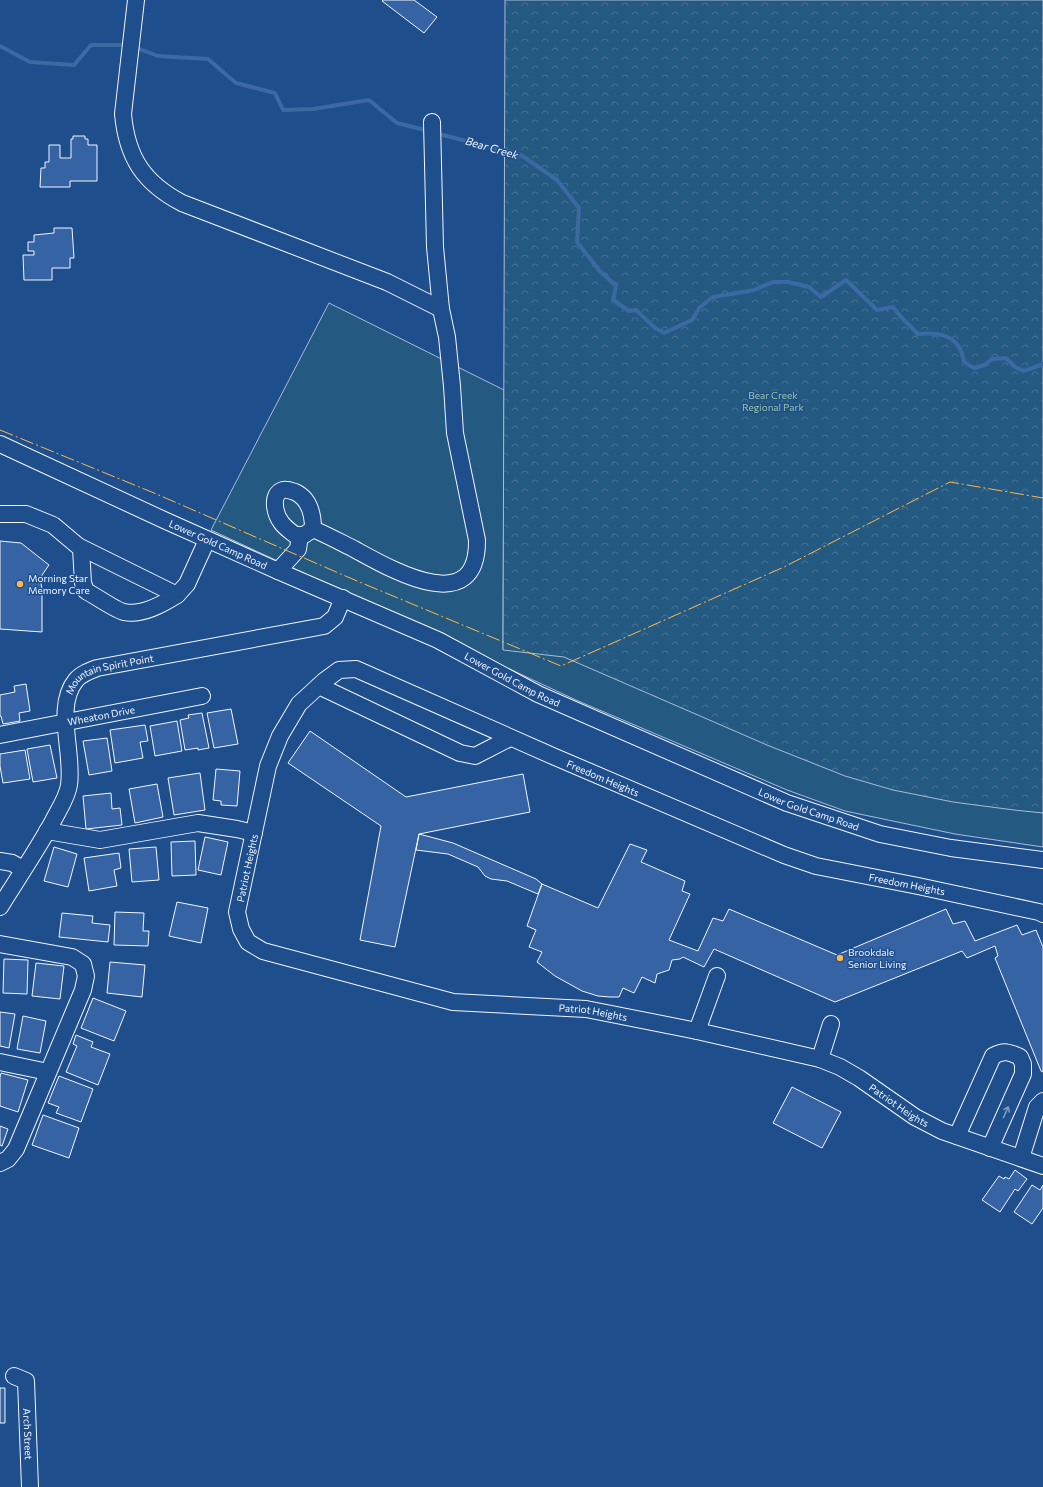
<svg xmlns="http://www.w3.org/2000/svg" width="1043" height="1487" font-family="Commissioner,sans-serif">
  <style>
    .green { fill: #245a82; stroke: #a8bbd7 }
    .forest { fill: url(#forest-crowns); stroke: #a8bbd7 }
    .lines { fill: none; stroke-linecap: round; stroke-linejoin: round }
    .stream { stroke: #3b69a3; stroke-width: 4 }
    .building { fill: #3563a3; stroke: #f2f6ff }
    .minor-casing { stroke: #f2f6ff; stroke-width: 18 }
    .minor { stroke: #1f4e8c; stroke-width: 16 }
    .power { stroke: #ffb74d; stroke-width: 1; stroke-dasharray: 14 3 2 3; stroke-linecap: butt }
    .oneway { stroke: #7e9ac0 }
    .poi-dot { fill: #ffb74d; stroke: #1f4e8c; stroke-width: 1.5 }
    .labels { text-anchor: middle; stroke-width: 3; stroke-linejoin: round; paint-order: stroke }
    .park-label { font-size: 10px; fill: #97c8a6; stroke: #1f4e8c }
    .street-label { font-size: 10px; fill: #f2f6ff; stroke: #1f4e8c }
    .poi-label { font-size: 10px; fill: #f2f6ff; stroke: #1f4e8c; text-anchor: start }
    .water-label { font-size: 11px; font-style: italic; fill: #f2f6ff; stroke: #1f4e8c }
  </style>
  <defs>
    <pattern id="forest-crowns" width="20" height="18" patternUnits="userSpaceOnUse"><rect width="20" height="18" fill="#245a82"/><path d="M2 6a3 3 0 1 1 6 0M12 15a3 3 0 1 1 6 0" fill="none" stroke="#447295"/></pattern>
  </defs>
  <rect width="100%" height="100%" fill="#1f4e8c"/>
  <!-- green -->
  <path class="green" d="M329,303L504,390L503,649L1043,505V847L955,834L845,811L787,790L576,700L211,530Z"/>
  <!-- forest -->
  <path class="forest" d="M505,0H1043V813L1014,810L953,802L893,790L845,776L767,745L564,657L503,650Z"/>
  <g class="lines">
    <!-- stream -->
    <path class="stream" d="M0,46L30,62L74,65L91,45H128
      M134,47L158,56L208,59L236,83L275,93L283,110L313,109L369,100L397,123L429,131
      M435,133L521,155L557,180L579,208L577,242L599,270L616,286L613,300L629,311L636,310L655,328L664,333L692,320L700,307L713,297L754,290L773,282H788L809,287L821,297L846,280L877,310L893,307L901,317L918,334C942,332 960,336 964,362L974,368L985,365L992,359L1006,358L1015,367L1024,371L1043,364"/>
  </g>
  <!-- building -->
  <path class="building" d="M383,0H414L437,17L424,33L382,1Z
    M73,136H85V139H88V145H97V181H70V187H40L41,168H45V162H49V145H60V158H71V139H73Z
    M54,228H72L74,258H70V268H52V280H24L23,255H34V251H28V242H34V235L54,233Z
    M0,541L21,543L49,565L40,578L42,589V632L0,629Z
    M26,684L30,711L19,713L20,721L3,724L1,716H0V695L15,692L14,686Z
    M231,709L238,744L214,748L207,713Z
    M202,713L209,748L198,750V748L185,750L180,720L189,718L188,715Z
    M177,721L182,751L155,756L150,726Z
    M145,725L148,741L140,742L143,758L115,763L110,730Z
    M310,731L406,797L523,774L530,812L419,834L395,947L360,940L381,826L288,763Z
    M107,738L112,771L89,775L83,741Z
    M50,745L57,778L33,782L27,749Z
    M25,750L30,779L3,783L0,766V754Z
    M216,769L240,771L237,806L221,805V801L213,800Z
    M200,773L205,810L174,815L168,778Z
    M157,784L163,817L135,823L129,789Z
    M111,793L112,809L120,808L122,825L86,829L83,796Z
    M419,834L453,843L536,879L542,884L538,894L507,881L491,879L485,876L478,867L448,854L416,850Z
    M205,837L228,842L221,875L198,870Z
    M195,841L196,875L172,876L171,842Z
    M630,844L647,850L641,862L685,881L682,891L690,894L669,940L698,951L713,918L723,921L729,909L837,955L946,909L953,924L965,921L975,941L1017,925L1022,935L1036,930L1043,947V1072L1041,1071L995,958L998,956L995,946L967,958L962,951L835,1002L714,949L704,967L683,957L680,959L672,960L669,970L657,974L655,983L642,977L634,993L623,988L619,997H610L598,996L582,991L555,976L537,962L542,952L529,947L536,930L527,926L542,884L598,908Z
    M54,847L77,854L68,887L44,881Z
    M156,847L159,880L132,882L129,849Z
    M119,853L121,868L114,870L117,886L89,891L84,858Z
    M177,902L208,908L201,943L169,936Z
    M115,912L144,913L143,931H149L148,946L114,945Z
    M62,913L93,916L92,923L110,925L108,942L59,937Z
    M4,959L28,960L27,994L3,993Z
    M110,962L145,965L142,997L107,993Z
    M36,963L64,966L60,999L32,996Z
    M93,998L126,1011L114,1041L81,1028Z
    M0,1012L15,1014L9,1048L0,1046Z
    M23,1016L46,1021L40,1053L17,1049Z
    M76,1035L93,1042L91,1047L110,1054L98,1085L66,1072L77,1046L73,1044Z
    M1,1073L28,1080L18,1112L0,1106V1077Z
    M59,1076L93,1089L81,1122L56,1113L59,1107L48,1103Z
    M792,1087L841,1112L822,1148L773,1123Z
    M43,1115L79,1128L69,1158L32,1145Z
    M0,1126L8,1129L2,1146L0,1145Z
    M1015,1170L1027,1179L1018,1191L1015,1189L1000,1212L982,1200L999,1176L1004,1179L1005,1177L1009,1179Z
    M1032,1185L1040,1190L1043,1185V1208L1032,1224L1014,1212Z
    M0,1388H5V1423H0Z"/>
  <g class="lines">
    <!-- minor casing -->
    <g class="minor-casing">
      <g id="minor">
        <path d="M136,0L123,114C127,158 144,183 182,203L387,282L441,309"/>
        <path id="s1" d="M0,444L164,520L278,571L438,640L538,694L787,803L880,834L951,848L1043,860"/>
        <path d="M0,514H26L53,525L78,546L177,595L187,584L207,540"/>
        <path d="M313,529C313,514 310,499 295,492C292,491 287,489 283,490C270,494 275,514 281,522C284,527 290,531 295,535H304L313,529C327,535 340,542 354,549C389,568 478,621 477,540L455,433L452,386L447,337L441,309L435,247L432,122"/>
        <path d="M81,548L83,583L86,591C94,595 117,611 124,612C142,616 163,604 177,595"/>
        <path d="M278,571L298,549L300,535"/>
        <path d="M319,686L460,753L475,756L510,738"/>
        <path id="s2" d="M0,735L202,696"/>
        <path d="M47,831L100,840L198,823L237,829L254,833"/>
        <path d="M0,861L12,863L23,869"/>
        <path id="s3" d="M0,907C18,878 37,850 53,821C59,809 67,798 69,785C74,753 54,707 76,680C81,674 89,671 97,668L324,626L335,617L343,598"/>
        <path id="s4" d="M1043,914L1039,912L918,886L816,866L784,855L555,757L356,669L339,670L324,681L299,704L280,736L268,766L237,912L241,929L248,942L263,951L453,1002L586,1009L697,1031L820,1059L840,1067L859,1078L915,1117L942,1131L1043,1166"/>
        <path d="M0,944L72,957L83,964L86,976L83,990L16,1149L8,1159L0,1163"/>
        <path d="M697,1031L717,976"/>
        <path d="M820,1059L831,1024"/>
        <path d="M0,1062L48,1072"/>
        <path d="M957,1136L993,1056C1004,1050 1009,1052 1020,1057L1023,1064V1074L990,1148"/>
        <path d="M1021,1158L1037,1107L1043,1101"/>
        <path id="s5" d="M14,1376L26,1381L30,1487"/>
      </g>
    </g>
    <!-- minor -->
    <use href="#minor" class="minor"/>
    <!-- power -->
    <path class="power" d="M0,430L154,493L357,581L561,666L784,567L950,482L1043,498"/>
  </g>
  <!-- one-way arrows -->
  <defs><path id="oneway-shaft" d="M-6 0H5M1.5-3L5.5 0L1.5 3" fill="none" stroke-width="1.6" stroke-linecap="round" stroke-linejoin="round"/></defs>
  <use class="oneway" href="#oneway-shaft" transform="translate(1006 1112) rotate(-66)"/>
  <!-- markers -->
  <g class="poi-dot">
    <circle cx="20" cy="584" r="4"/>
    <circle cx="840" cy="958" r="4"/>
  </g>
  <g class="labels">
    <!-- park labels -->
    <g class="park-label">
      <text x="773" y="399">Bear Creek<tspan x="773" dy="12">Regional Park</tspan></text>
    </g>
    <!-- street labels -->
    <g class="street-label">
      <text dy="4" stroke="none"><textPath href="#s1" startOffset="240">Lower Gold Camp Road</textPath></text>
      <text dy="4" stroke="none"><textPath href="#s3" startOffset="281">Mountain Spirit Point</textPath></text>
      <text dy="4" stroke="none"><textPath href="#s1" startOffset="564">Lower Gold Camp Road</textPath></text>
      <text dy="4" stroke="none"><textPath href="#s2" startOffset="103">Wheaton Drive</textPath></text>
      <text transform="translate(603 778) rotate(23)" y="4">Freedom Heights</text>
      <text dy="4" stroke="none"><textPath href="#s1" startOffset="888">Lower Gold Camp Road</textPath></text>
      <text transform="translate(247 868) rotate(-78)" y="4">Patriot Heights</text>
      <text transform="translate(907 884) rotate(11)" y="4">Freedom Heights</text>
      <text dy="4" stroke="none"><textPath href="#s4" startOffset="1408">Patriot Heights</textPath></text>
      <text dy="4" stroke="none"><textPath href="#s4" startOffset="1732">Patriot Heights</textPath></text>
      <text dy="4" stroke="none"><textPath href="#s5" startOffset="66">Arch Street</textPath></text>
    </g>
    <!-- poi labels -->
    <g class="poi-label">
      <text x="28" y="582">Morning Star<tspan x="28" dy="12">Memory Care</tspan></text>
      <text x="848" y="956">Brookdale<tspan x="848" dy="12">Senior Living</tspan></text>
    </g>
    <!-- water labels -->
    <g class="water-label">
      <text transform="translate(492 148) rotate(16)" y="4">Bear Creek</text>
    </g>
  </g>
</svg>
